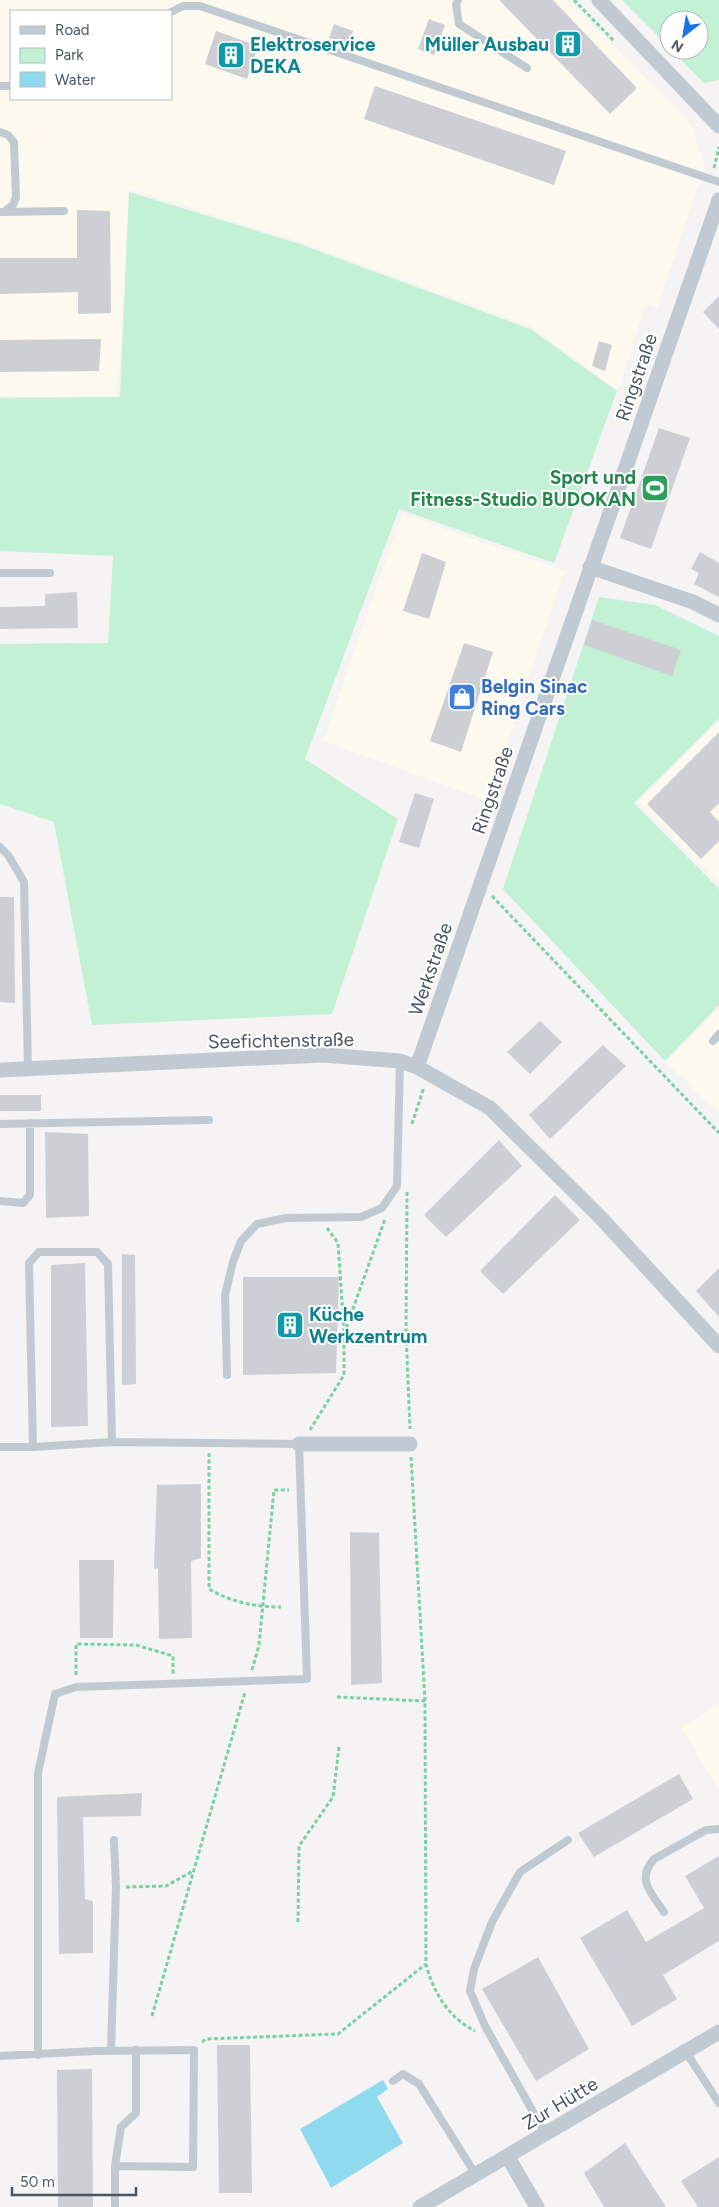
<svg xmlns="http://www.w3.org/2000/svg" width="719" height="2207" font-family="Figtree,sans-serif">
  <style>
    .commercial { fill: #fdf9ef; fill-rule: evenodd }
    .green { fill: #c3f1d5 }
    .water { fill: #90daee }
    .building { fill: #cdcfd5 }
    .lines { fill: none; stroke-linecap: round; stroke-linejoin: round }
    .path { stroke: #7ad0a6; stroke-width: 3; stroke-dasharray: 4 2.5; stroke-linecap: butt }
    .service { stroke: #c1cad2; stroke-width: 8 }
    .minor { stroke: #c1cad2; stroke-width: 15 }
    .labels { text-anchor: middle; stroke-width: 4; stroke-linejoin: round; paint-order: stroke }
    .culture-label { font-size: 19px; font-weight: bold; fill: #0d838f; stroke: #fff; text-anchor: start }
    .street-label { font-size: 19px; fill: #4a5661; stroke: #fff }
    .leisure-label { font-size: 19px; font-weight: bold; fill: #27864d; stroke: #fff; text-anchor: end }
    .shop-label { font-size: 19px; font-weight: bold; fill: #366cbe; stroke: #fff; text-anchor: start }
  </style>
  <rect width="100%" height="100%" fill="#f5f3f3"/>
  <!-- commercial -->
  <path class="commercial" d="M0,0H568L690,123L705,167L657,308L646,304L618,390L532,327L298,241L129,189L118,396L0,397ZM11,11H171V99H11Z
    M402,514L565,571L488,801L323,741Z
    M719,722V883L638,802Z
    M719,1009V1114L667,1063Z
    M719,1705V1790L681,1727Z"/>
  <!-- green -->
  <path class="green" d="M622,0H719V80L704,83L671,50H699V20H669V47Z
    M129,192L297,243L530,329L617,391L554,563L399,509L305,759L398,819L332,1014L92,1025L54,822L0,804V644L108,643L113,556L0,551V398L120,397Z
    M599,597L655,605L719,636V719L634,803L719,889V1005L665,1061L503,889Z"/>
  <!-- water -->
  <path class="water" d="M383,2080L388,2089L377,2097L403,2143L331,2188L300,2129Z"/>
  <!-- building -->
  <path class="building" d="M499,0H553L637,88L610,114Z
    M429,19L445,25L434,55L418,49Z
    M334,24L353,31L347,45L329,38Z
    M216,31L258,46L247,79L205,64Z
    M375,86L566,151L554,185L364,119Z
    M77,210L110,211L111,313L78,314V292L0,294V258H77Z
    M719,296V329L703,312Z
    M101,339L99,371L0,372V340Z
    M599,341L612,345L605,371L592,366Z
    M659,428L690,438L651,549L620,538Z
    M700,552L719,563V597L694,584L699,573L691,569Z
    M422,553L446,562L429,619L403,611Z
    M77,592L78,628L0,629V607L45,606V594Z
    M592,620L681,650L672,676L584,645Z
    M464,643L493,652L461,752L430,741Z
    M719,732V803L710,812L719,822V841L701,859L647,804Z
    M415,793L434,799L419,848L399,842Z
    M0,897H14L15,1003L0,1002Z
    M540,1021L562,1042L530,1074L507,1052Z
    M603,1045L626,1066L550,1139L529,1115Z
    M0,1095H41V1111H0Z
    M45,1132L88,1134L89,1216L46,1218Z
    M499,1140L522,1166L446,1237L424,1215Z
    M555,1195L580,1220L503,1294L480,1271Z
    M122,1254L135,1255L136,1384L122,1385Z
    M85,1263L88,1426L51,1427V1265Z
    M719,1268V1317L696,1291Z
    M243,1277H339L336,1373L243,1375Z
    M201,1484V1558L191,1561L192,1638L159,1639L158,1568L154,1569L157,1485Z
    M350,1532L379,1533L382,1683L351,1685Z
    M79,1560H114L113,1638H80Z
    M679,1774L693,1799L594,1857L578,1833Z
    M142,1793L141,1816L83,1817L85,1899L93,1901V1953L59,1954L57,1797Z
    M719,1856V1941L663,1975L677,1999L632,2026L580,1938L627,1910L646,1942L704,1908L685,1876Z
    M538,1957L589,2049L536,2081L482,1989Z
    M217,2045H250L252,2193H219Z
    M92,2069L93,2207H58L57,2070Z
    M625,2143L666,2207H604L584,2173Z
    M719,2157V2207H698L681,2181Z"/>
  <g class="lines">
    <!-- path -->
    <path class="path" d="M574,0L614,41
      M714,168L719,147
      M492,896L719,1133
      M412,1124L424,1087
      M407,1192L406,1332L410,1429
      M327,1228L338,1243L344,1331
      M344,1334L385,1219
      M310,1430L344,1375V1334L406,1332
      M209,1453V1589C231,1602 255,1607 281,1607
      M411,1457L425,1701L426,1964C433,1992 449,2018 475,2031
      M252,1670L259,1645L274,1490H289
      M76,1675V1644L136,1645L173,1656V1674
      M337,1697L425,1701
      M126,1887L166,1886L193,1871
      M298,1922L299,1846L333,1797L339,1747
      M152,2016L245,1692
      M202,2042L206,2039L338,2034L426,1964"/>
    <!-- service -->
    <path class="service" d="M458,0L456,4L459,24L527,68
      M171,12L183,6H200L719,182
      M0,86H11
      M0,132L8,135L14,142L16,197L13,205L4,212
      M2,212L64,211
      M0,573H50
      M0,847L8,855L24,882L28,1069
      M713,1041L719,1034
      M0,1124L209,1120
      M0,1201L23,1203L30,1195V1123
      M227,1375L225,1295L233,1262L241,1241L257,1224L286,1218L361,1217L382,1208L397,1186L400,1061
      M0,1447H33L112,1442L299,1444L307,1679L76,1687L55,1694L38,1773V2055
      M33,1447L29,1263L39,1252H97L108,1264L112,1442
      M664,1912C651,1893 636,1879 654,1859L706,1830L719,1829
      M111,2051L116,1887L114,1840
      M686,2052L719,2103
      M0,2056L95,2051L194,2050L193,2167L115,2166V2207
      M393,2081L403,2074L419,2084L476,2175
      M546,2135L485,2026L470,1991L474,1969L492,1922L520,1872L568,1840
      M115,2166L121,2127L136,2113V2050"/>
    <!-- minor -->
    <path class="minor" d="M599,0L719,126
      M590,567L693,602L719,615
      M417,1067L719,200
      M0,1070L323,1055L400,1061L417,1067L490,1108L601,1218L719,1346
      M299,1444H410
      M508,2157L537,2207
      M420,2207L719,2032"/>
  </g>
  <!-- icons -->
  <defs>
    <g id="building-square" transform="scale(1.4375)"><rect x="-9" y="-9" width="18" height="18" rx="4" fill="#0f9aa8" stroke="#fff"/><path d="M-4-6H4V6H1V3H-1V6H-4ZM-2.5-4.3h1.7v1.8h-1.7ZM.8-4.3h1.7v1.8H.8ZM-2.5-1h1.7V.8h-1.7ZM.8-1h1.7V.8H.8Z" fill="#fff"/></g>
    <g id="stadium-square" transform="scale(1.4375)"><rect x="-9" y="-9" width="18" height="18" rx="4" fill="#2e9e5b" stroke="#fff"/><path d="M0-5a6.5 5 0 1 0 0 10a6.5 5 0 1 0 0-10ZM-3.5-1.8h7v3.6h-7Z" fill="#fff"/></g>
    <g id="shop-square" transform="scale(1.4375)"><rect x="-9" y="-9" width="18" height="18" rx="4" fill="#3f7fe0" stroke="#fff"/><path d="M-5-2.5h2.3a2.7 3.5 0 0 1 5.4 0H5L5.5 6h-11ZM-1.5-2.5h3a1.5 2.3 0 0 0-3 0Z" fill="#fff"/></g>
  </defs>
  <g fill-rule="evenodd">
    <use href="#building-square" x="568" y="44"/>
    <use href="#building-square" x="231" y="55"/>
    <use href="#stadium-square" x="655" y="488"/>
    <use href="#shop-square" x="462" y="697"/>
    <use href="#building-square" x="290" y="1325"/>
  </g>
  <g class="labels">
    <!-- culture labels -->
    <g class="culture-label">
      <text x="250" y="51">Elektroservice<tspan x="250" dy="22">DEKA</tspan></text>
      <text x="549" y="51" text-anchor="end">Müller Ausbau</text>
      <text x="309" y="1321">Küche<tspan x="309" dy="22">Werkzentrum</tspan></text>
    </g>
    <!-- street labels -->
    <g class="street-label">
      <text transform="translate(636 377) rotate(-71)" y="7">Ringstraße</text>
      <text transform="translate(492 790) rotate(-71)" y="7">Ringstraße</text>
      <text transform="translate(430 969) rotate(-71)" y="7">Werkstraße</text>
      <text transform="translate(281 1040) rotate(-1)" y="7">Seefichtenstraße</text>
      <text transform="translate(560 2103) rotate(-31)" y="7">Zur Hütte</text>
    </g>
    <!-- leisure labels -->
    <g class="leisure-label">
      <text x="636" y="484">Sport und<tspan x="636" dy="22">Fitness-Studio BUDOKAN</tspan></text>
    </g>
    <!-- shop labels -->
    <g class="shop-label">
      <text x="481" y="693">Belgin Sinac<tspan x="481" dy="22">Ring Cars</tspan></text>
    </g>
  </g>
  <!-- legend -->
  <rect x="10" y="10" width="162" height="90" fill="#ffffff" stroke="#b7bbc0"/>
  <rect x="20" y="26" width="25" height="8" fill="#c1cad2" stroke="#b7bbc0"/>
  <text x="55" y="35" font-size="15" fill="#4a5661">Road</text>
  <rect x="20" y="48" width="25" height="15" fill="#c3f1d5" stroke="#b7bbc0"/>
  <text x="55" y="60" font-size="15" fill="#4a5661">Park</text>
  <rect x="20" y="72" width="25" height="15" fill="#90daee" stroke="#b7bbc0"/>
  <text x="55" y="85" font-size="15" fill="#4a5661">Water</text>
  <!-- north arrow -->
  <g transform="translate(684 35) rotate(211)"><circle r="24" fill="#ffffff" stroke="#b7bbc0"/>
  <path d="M0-4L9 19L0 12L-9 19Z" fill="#1a73e8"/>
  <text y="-8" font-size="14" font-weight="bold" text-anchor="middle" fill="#4a5661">N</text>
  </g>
  <!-- scale -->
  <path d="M12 2187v8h124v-8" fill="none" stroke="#4a5661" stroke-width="2.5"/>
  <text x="20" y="2187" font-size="15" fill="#4a5661" stroke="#ffffff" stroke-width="4" paint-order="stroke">50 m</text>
</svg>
